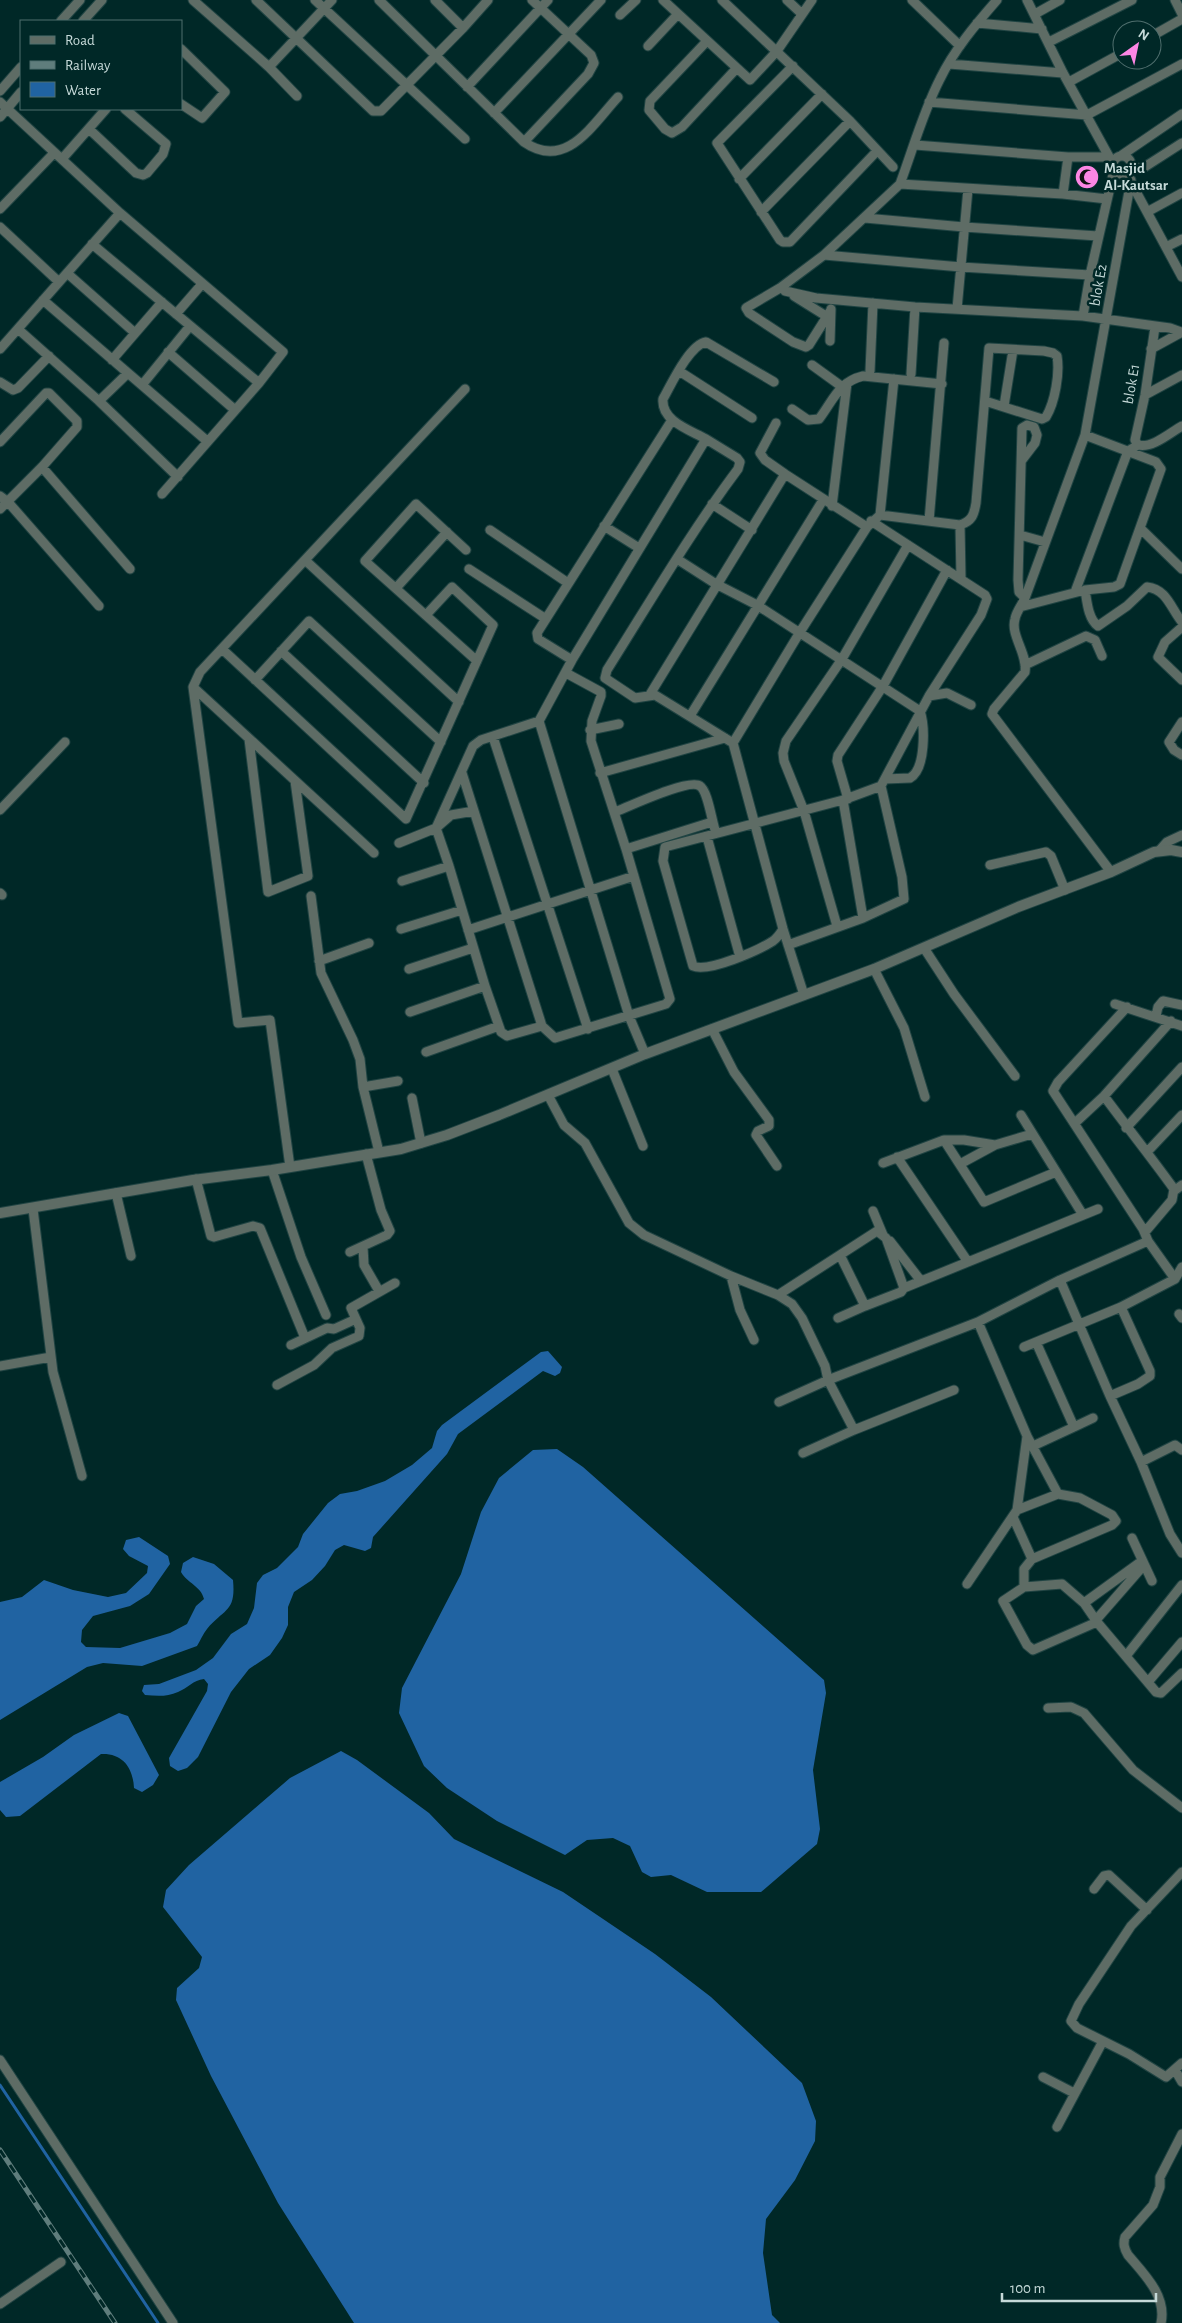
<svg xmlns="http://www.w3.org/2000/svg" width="1182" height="2323" font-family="'Alegreya Sans',sans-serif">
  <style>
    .water { fill: #2063a2 }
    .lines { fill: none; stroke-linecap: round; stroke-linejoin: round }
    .stream { stroke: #2063a2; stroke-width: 3 }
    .minor-casing { stroke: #204443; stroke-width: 11 }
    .tertiary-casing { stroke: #204443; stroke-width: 12 }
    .minor { stroke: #5e6c65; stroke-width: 9 }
    .tertiary { stroke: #5e6c65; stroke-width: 10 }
    .rail-casing { stroke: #5f7d7c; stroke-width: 5 }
    .rail { stroke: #002827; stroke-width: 3; stroke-dasharray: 9; stroke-linecap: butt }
    .labels { text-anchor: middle; stroke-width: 5; stroke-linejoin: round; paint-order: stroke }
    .poi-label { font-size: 15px; font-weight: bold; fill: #c6dad9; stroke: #002827; text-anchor: start }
    .street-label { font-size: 15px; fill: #c6dad9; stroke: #002827 }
  </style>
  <rect width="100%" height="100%" fill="#002827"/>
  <!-- water -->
  <path class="water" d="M548,1351L562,1367L560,1373L555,1376L543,1371L458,1434L447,1454L373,1537L371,1548L365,1551L344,1545L335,1550L325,1566L312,1580L294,1592L288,1607V1625L282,1638L270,1655L249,1669L231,1692L198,1757L187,1768L178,1771L170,1766L169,1758L207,1691L208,1684L204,1679C193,1680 188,1688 178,1692C167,1697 157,1696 145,1695L142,1691L144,1685L159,1684L196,1670L213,1658L231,1634L247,1624L254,1608L257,1583L263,1575L277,1568L298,1547L303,1534L328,1503L340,1494L357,1491L385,1481L412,1465L432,1448L437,1431L442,1425L541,1352Z
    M557,1449L583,1467L824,1680L826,1693L813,1770L820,1829L817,1844L761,1892H707L671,1875L651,1877L642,1872L630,1846L613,1838L587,1840L565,1855L497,1821L447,1788L424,1766L399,1713L402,1688L461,1574L481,1512L499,1478L533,1450Z
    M139,1537L168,1556L170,1564L149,1594L130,1606L93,1616L82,1630L81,1642L86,1647L120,1648L170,1633L187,1624L196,1606L204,1599C201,1586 187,1583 181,1572L183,1563L193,1557L214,1564L233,1580C236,1612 225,1608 207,1629C203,1634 200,1641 197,1646L142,1666L103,1663L87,1667L0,1720V1602L22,1597L44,1580L73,1590L108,1597L126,1593L147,1573L148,1566L129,1556L123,1549L126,1540Z
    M119,1713L128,1716L159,1775L153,1785L142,1792L134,1788C133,1768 123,1753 101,1754L20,1816L6,1817L0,1810V1782L43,1757L74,1735Z
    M341,1751L357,1760L429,1813L454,1839L563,1892L655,1954L711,1997L802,2083L816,2121L815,2141L795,2180L766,2219L763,2253L772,2315L780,2323H354L278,2203L211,2076L176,2000L177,1988L199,1968L202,1957L163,1907L166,1890L189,1865L290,1778Z"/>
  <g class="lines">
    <!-- stream -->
    <path class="stream" d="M0,2085L158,2323"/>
    <!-- minor casing -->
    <g class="minor-casing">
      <path id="minor" d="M193,0L269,67L297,96
        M256,0L373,111H381L463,28L488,0
        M315,0L465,139
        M379,0L524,142C566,171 592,125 618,97
        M435,0L463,28
        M663,0L750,80L777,51L812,0
        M722,0L850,121L893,167
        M787,0L802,14
        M912,0L960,46
        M1027,0L1063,73L1113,164
        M1175,0L1182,14
        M1035,14L1060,0
        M620,15L636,0
        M61,21L80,0
        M83,21L102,0
        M977,23L1042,29
        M1152,36L1182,19
        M707,41L650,101L649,110L665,129L672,133L682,127L736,69
        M1049,42L1132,0
        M648,46L678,14
        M181,49L225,92L202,118L181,104
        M949,64L1063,73
        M793,66L717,143L780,240L783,242H790L877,151
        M269,67L332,0
        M1069,82L1122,53
        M467,87L548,0
        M0,91L21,67
        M0,102L120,213L283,352L259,383L162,494
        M929,102L1087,115L1182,64
        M494,113L601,0
        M0,117L21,92
        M89,129L136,173L143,175L147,173L163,154L166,144L125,109
        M524,142L588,74L594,63L591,55L532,0
        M915,145L1068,157H1108
        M1122,155L1182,114
        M1113 165a9 9 0 1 1 18 0a9 9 0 1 1-18 0Z
        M62,159L106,109
        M1131,168H1143L1182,143
        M1126,173L1182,277
        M739,179L822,94
        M900,184C913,149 923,112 940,79C954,50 976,24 997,0
        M1063,194L1068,157
        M0,209L54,153
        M761,212L850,121
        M1147,212L1182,193
        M865,218L964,227L1098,236
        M0,227L59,282
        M92,244L259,383
        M1166,247L1182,239
        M824,255L961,267L1090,275
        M67,273L135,333
        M785,291L816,298L915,307L1083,316L1170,328L1181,332
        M794,296L826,316
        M43,300L207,441
        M957,309L968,189
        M831,310L809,345L806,347L793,342L749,313L746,308L780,288L824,255L900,184L1063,194L1107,199
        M176,314L202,284
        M1083,316L1090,275L1114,170
        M18,329L99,401L178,477
        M830,341L831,309
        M0,349L120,213
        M1151,349L1182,332
        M168,352L235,410
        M112,360L162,302
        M812,365L841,386
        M679,371L752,418
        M870,371L873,303
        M911,374L915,307
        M0,382L13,390L18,388L49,356
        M142,385L190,326
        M1145,395L1182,375
        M99,401L128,373
        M1004,406L1013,350
        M792,409L808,420L819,419C833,401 838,382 863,376L942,384
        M776,423L760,453L765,460L785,474
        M1085,435L1156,462L1161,469L1120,584L1114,587L1085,590
        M706,439L737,458L740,462L738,469C690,533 650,602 607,670L605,678L635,698L655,695L733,743
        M0,442L46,393H49L77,421V427L42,467L0,509
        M1138,445L1135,440L1145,395L1155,327
        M1022,460L1035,443L1037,435L1034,427L1027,425L1022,428L1018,580L1019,592L1025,598
        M42,467L130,569
        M0,496L8,502L99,606
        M712,504L752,530
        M832,506L847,383
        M880,515L960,525C972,521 974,515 976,503L989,348L1044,351L1053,353L1057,356C1060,373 1055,402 1046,417L1042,419L985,401
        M871,521L985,595L987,599L981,615L929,696L882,784
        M929,521L944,343
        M960,525L961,578
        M604,526L639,548
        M1140,528L1182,569
        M490,530L568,583
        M1020,535L1045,542
        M466,550L416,504L365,561L477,661
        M677,559L716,584L757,605L920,711C925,726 926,769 910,778L885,779
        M305,560L459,702
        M469,569L546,619
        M396,588L447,532
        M1075,592L1128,451L1138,445C1152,449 1171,432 1182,426
        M1020,607L1085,590C1087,601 1088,619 1098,626L1127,606L1147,587C1167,589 1171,609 1182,622
        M1182,627L1165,642L1158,657L1182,680
        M222,649L406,819L493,625L452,587L426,615
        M281,651L424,783
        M572,660L538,639L537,633L672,420
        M1025,665L1086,636L1095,640L1102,656
        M255,680L309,621L441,742
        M193,687L374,853
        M649,696L785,474L867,527
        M929,696L947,693L971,705
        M690,716L823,500
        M539,721L481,740L473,746L436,828L449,866L485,986L501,1032L507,1036L542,1026L555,1038L666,1004L670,999L626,849L591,741L592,721L601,696V692L566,673
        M1182,722L1169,742L1174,750L1182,755
        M590,730L619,724
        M493,737L588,1029
        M249,739L268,892L308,876L295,781
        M462,773L542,1026
        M600,773L725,738
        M848,799L837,761L838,755L883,686L947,570
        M843,800L863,918
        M0,810L65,742
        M615,812C628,807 689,778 700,786C708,791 712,823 716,833
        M707,837L740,957
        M399,843L436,828L451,815L474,811
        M626,849L712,822
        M1159,851L1167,842L1182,835
        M990,865L1046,852L1051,856L1065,890
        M1111,872L992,714L994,709L1025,672C1028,654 1010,635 1015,619C1016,612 1022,605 1025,598L1085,435L1131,180
        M402,881L449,866
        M0,893L2,895
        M311,896L321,973L353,1040L360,1059L363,1087L379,1152
        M837,926L804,811L784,761L783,753L786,741L842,659L908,545
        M401,929L462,910
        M783,929C780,934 777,938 773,941C759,950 708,973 693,966L663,861L665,847L843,800L881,786L902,877L904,899L863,918L788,945
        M468,930L634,876
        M924,948L954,994L1015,1076
        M319,961L369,943
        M409,969L473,948
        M874,969L904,1028L925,1097
        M804,995L783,929L733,743L800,632L867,527L880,515L894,379
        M1115,1004L1182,1026
        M1127,1007L1058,1082L1053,1091L1143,1229L1148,1241L1175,1279
        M410,1012L485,986
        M1156,1016L1158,1007L1163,1001L1182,1005
        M712,1029L734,1072L769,1120V1126L758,1131L756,1135L777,1166
        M426,1052L499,1026
        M645,1054L629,1016L539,721L572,660L706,439C690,430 661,421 663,399C671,385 689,345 706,342L774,382
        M612,1069L643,1146
        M363,1087L398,1081
        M548,1095L564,1125L585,1143L629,1223L644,1235L731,1276L778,1295L792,1304L802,1318L825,1366L828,1380L978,1322L1060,1280L1110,1396L1141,1462L1170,1534L1182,1553
        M1104,1096C1127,1127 1151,1157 1174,1189L1172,1200L1145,1232
        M412,1098L421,1143
        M1021,1115L1083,1215
        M1075,1123L1104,1096L1171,1021
        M1126,1128L1182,1067
        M944,1140L984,1202L1056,1172
        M1148,1151L1182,1115
        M897,1157L968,1262
        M883,1163L944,1140H964L995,1145L1032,1134
        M960,1164L995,1145
        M290,1167L270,1020L238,1023L193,687L200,672L465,389
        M272,1170L301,1257L326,1315
        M196,1179L211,1236L214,1237L253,1226L260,1228L305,1338
        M1174,1191L1182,1185
        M116,1193L131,1256
        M33,1209L53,1372L82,1476
        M873,1211L883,1235
        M890,1241L921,1281
        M363,1247L364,1265L379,1291
        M350,1252L387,1235L390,1231L381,1210L366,1154
        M731,1276L740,1310L754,1340
        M1060,1280L1148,1241
        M904,1288L1098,1209
        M778,1295L877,1231L886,1238L904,1288L901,1292L865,1306L840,1255
        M1121,1307L1175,1279L1182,1267
        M1179,1314L1182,1318
        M838,1318L865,1306
        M291,1345L327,1328L334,1329L356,1319
        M1024,1347L1121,1307L1150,1371V1376L1138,1384L1110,1396
        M0,1366L51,1357
        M277,1385L314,1365L332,1348L359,1336L360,1328L351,1308L395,1283
        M779,1402L828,1380L854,1430L954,1390
        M1074,1427L1093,1418
        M1027,1436L1058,1494L1080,1498L1112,1515L1116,1521L1112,1525L1032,1559
        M1033,1446L1074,1427L1036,1342
        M803,1453L854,1430
        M1141,1462L1175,1445L1182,1450
        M1017,1510L1058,1494
        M1013,1517L1032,1559L1024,1569V1587
        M1132,1538L1152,1581
        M967,1584L1017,1510L1027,1436L978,1322
        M1084,1603L1142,1561
        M1096,1620L1144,1565
        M1097,1622L1033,1650L1027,1645L1003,1601L1024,1587L1062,1584L1084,1603L1097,1622L1156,1692L1161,1693L1182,1673
        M1126,1656L1182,1585
        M1148,1682L1182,1642
        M1048,1708L1071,1707L1084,1713L1133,1770L1182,1808
        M1182,1872L1131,1926L1079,2004L1071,2021L1077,2028L1129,2054L1166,2077L1182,2063
        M1094,1889L1104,1876L1109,1875L1147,1910
        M0,2060L173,2323
        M1175,2070L1182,2082
        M1043,2077L1074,2093
        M1057,2127L1103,2041
        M0,2304L61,2262
        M1161,2323C1167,2296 1144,2274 1128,2255C1124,2248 1123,2244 1125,2237L1153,2205L1160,2187V2177L1182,2134"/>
    </g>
    <!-- tertiary casing -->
    <g class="tertiary-casing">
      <path id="tertiary" d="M0,1213L193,1180L272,1170L401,1149L447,1135L499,1115L645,1054L874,969L1018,907L1111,872L1154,852L1171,850L1182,852"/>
    </g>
    <!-- minor -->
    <use href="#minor" class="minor"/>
    <!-- tertiary -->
    <use href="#tertiary" class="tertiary"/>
    <!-- rail casing -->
    <g class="rail-casing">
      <path id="rail" d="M0,2150L115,2323"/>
    </g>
    <!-- rail -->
    <use href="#rail" class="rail"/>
  </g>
  <!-- icons -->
  <defs>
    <g id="mosque-disc" transform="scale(1.25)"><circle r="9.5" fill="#fc86e4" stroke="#002827"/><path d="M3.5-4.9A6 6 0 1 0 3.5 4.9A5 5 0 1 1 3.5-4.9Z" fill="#111"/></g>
  </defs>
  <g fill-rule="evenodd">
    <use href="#mosque-disc" x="1087" y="177"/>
  </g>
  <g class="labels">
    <!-- poi labels -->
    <g class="poi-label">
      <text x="1104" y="173">Masjid<tspan x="1104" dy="17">Al-Kautsar</tspan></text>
    </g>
    <!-- street labels -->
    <g class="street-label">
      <text transform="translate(1098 285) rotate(-80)" y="5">blok E2</text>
      <text transform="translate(1131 384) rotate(-80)" y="5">blok E1</text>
    </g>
  </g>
  <!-- legend -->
  <rect x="20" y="20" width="162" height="90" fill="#002827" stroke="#4f6f6e"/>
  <rect x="30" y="36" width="25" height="8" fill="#5e6c65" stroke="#4f6f6e"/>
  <text x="65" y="45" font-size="15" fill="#c6dad9">Road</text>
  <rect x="30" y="61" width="25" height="8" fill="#5f7d7c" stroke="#4f6f6e"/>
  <text x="65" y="70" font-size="15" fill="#c6dad9">Railway</text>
  <rect x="30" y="82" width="25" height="15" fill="#2063a2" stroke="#4f6f6e"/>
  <text x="65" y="95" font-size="15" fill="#c6dad9">Water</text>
  <!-- north arrow -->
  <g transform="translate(1137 45) rotate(33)"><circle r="24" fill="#002827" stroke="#4f6f6e"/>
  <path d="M0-4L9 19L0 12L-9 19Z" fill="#fc86e4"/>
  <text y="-8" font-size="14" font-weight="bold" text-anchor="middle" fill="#c6dad9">N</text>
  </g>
  <!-- scale -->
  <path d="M1002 2293v8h154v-8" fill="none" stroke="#c6dad9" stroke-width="2.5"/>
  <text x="1010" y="2293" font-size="15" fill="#c6dad9" stroke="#002827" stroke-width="4" paint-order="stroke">100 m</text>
</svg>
